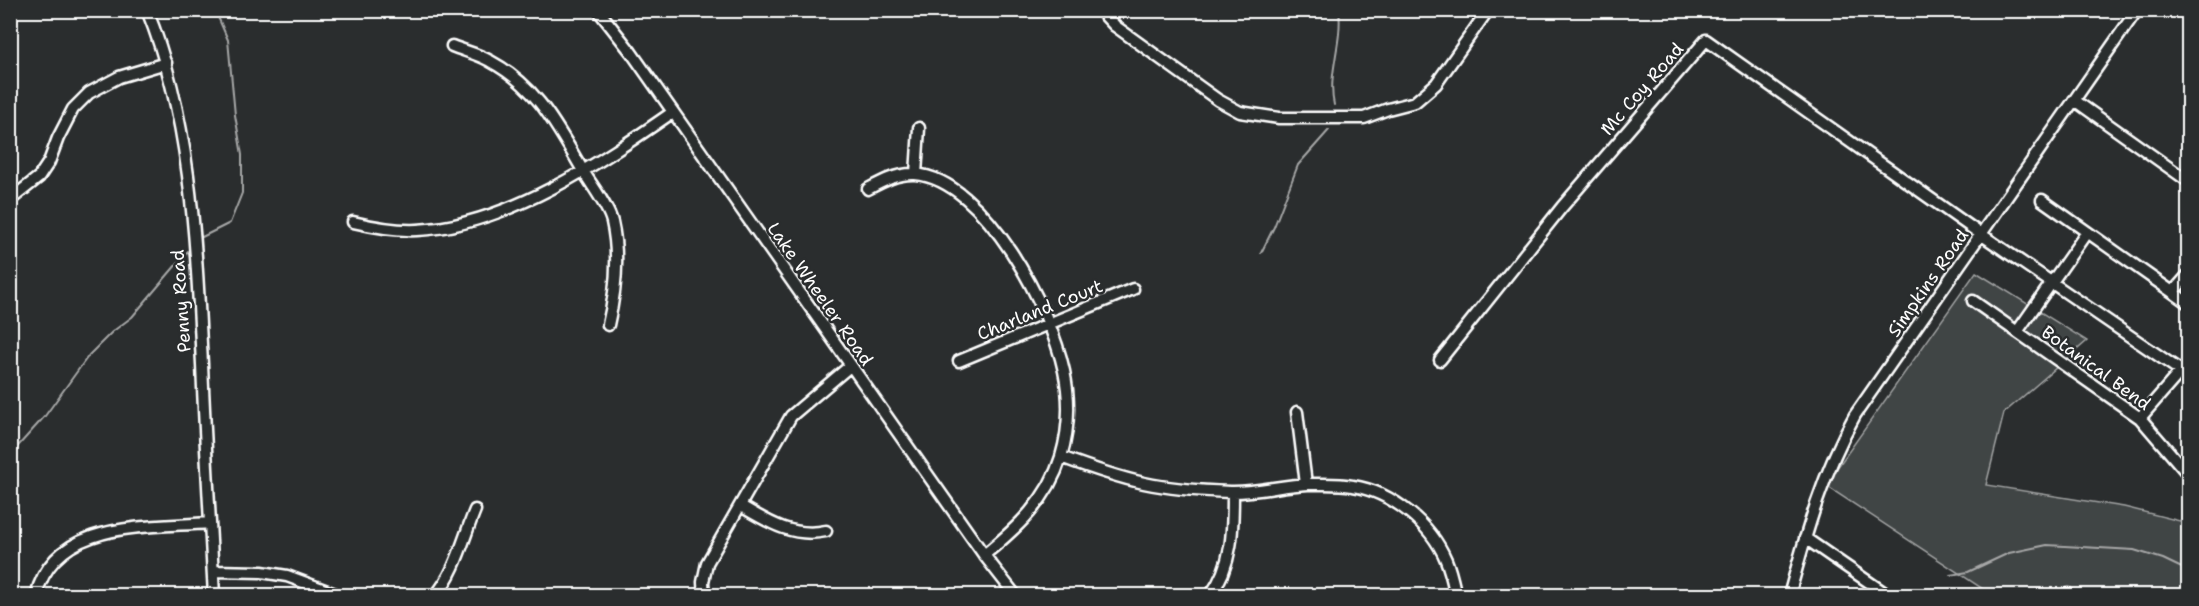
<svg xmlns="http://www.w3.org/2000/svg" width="2199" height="606" font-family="'Shantell Sans',sans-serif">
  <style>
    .green { fill: #414445; stroke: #a0a2a2; stroke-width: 1.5 }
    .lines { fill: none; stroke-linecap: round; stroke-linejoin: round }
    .stream { stroke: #a6a7a7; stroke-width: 2 }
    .minor-casing { stroke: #fff; stroke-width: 15 }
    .minor { stroke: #2a2d2e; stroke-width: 10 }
    .labels { text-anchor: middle; stroke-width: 5; stroke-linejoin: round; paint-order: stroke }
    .street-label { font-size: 18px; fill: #fff; stroke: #2a2d2e }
  </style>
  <rect width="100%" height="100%" fill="#2a2d2e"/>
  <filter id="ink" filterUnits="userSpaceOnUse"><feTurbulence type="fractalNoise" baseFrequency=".0167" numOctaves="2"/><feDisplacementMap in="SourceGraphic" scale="12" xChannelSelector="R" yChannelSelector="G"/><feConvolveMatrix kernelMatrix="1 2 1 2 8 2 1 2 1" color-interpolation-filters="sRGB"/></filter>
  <g filter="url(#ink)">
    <!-- green -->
    <path class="green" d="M1976,272L2087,341L2004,413L1986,485L2124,507L2188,523V595H1992L1825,485Z"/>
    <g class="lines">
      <!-- stream -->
      <path class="stream" d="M1334,105C1327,74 1343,43 1339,10
        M200,238L230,223L242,193V155L235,115L228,40L215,10
        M1261,253L1274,227L1298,165L1329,130
        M10,455L45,416L89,355L112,332L132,317L188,251
        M1950,575L1968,572L2009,553L2047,545L2134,550L2163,559L2188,571"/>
      <!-- minor casing -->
      <g class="minor-casing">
        <path id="minor" d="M147,10C192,121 196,246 202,364C205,441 210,518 214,596
          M598,10L631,52L984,555L1016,596
          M1100,10L1115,26L1218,100L1240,112L1279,118H1364L1388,109L1415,102L1436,84L1488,10
          M452,46C464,51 478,54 490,61C539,87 558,129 585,174C593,187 609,208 612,222C620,257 616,291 608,325
          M2074,100L2188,181
          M916,174L919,128
          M868,189C883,181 898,173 915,174C986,180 1051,310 1064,371C1070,399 1069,430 1061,457C1048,500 1017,528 984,555
          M10,200L39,177L49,162L58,138L73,109L89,93L119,77L166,63
          M2042,200L2188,303
          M353,222C374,227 395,231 417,230C507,226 601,162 673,112
          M2173,292L2188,275
          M1973,301L2140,418L2188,474
          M2017,332L2087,232
          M1440,360L1562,207L1706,40L1982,235L2181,371L2188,380
          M959,361L1133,289
          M1297,412L1306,484
          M2140,418L2188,363
          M1061,457C1088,467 1116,477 1144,483C1172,489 1202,491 1230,492C1256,493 1282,485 1308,484C1323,484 1339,483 1353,486C1392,492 1431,524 1446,560C1451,572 1453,583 1456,596
          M741,506C768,522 793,538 826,531
          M1805,538L1889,596
          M213,571L262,572L287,576L341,596
          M2068,594L2070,596
          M36,596C54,519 149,528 209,523
          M435,596C456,572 463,539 475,510
          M704,596L703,582L707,563L791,416L850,366
          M1210,596C1233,564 1233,530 1233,493
          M1789,596C1806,533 1823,472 1855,415L2137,10"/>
      </g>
      <!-- minor -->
      <use href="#minor" class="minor"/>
    </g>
  </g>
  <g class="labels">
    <!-- street labels -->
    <g class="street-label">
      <text transform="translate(1642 89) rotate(-49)" y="6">Mc Coy Road</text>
      <text transform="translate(1928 283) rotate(-55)" y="6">Simpkins Road</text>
      <text transform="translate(820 294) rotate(55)" y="6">Lake Wheeler Road</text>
      <text transform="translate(181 301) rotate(-94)" y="6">Penny Road</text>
      <text transform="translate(1040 310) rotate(-22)" y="6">Charland Court</text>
      <text transform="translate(2096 368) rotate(36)" y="6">Botanical Bend</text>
    </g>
  </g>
  <!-- margin -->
  <rect width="2199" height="606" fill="none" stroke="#2a2d2e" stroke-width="36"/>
  <rect x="18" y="18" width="2163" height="570" fill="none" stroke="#fff" stroke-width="2" filter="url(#ink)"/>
</svg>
